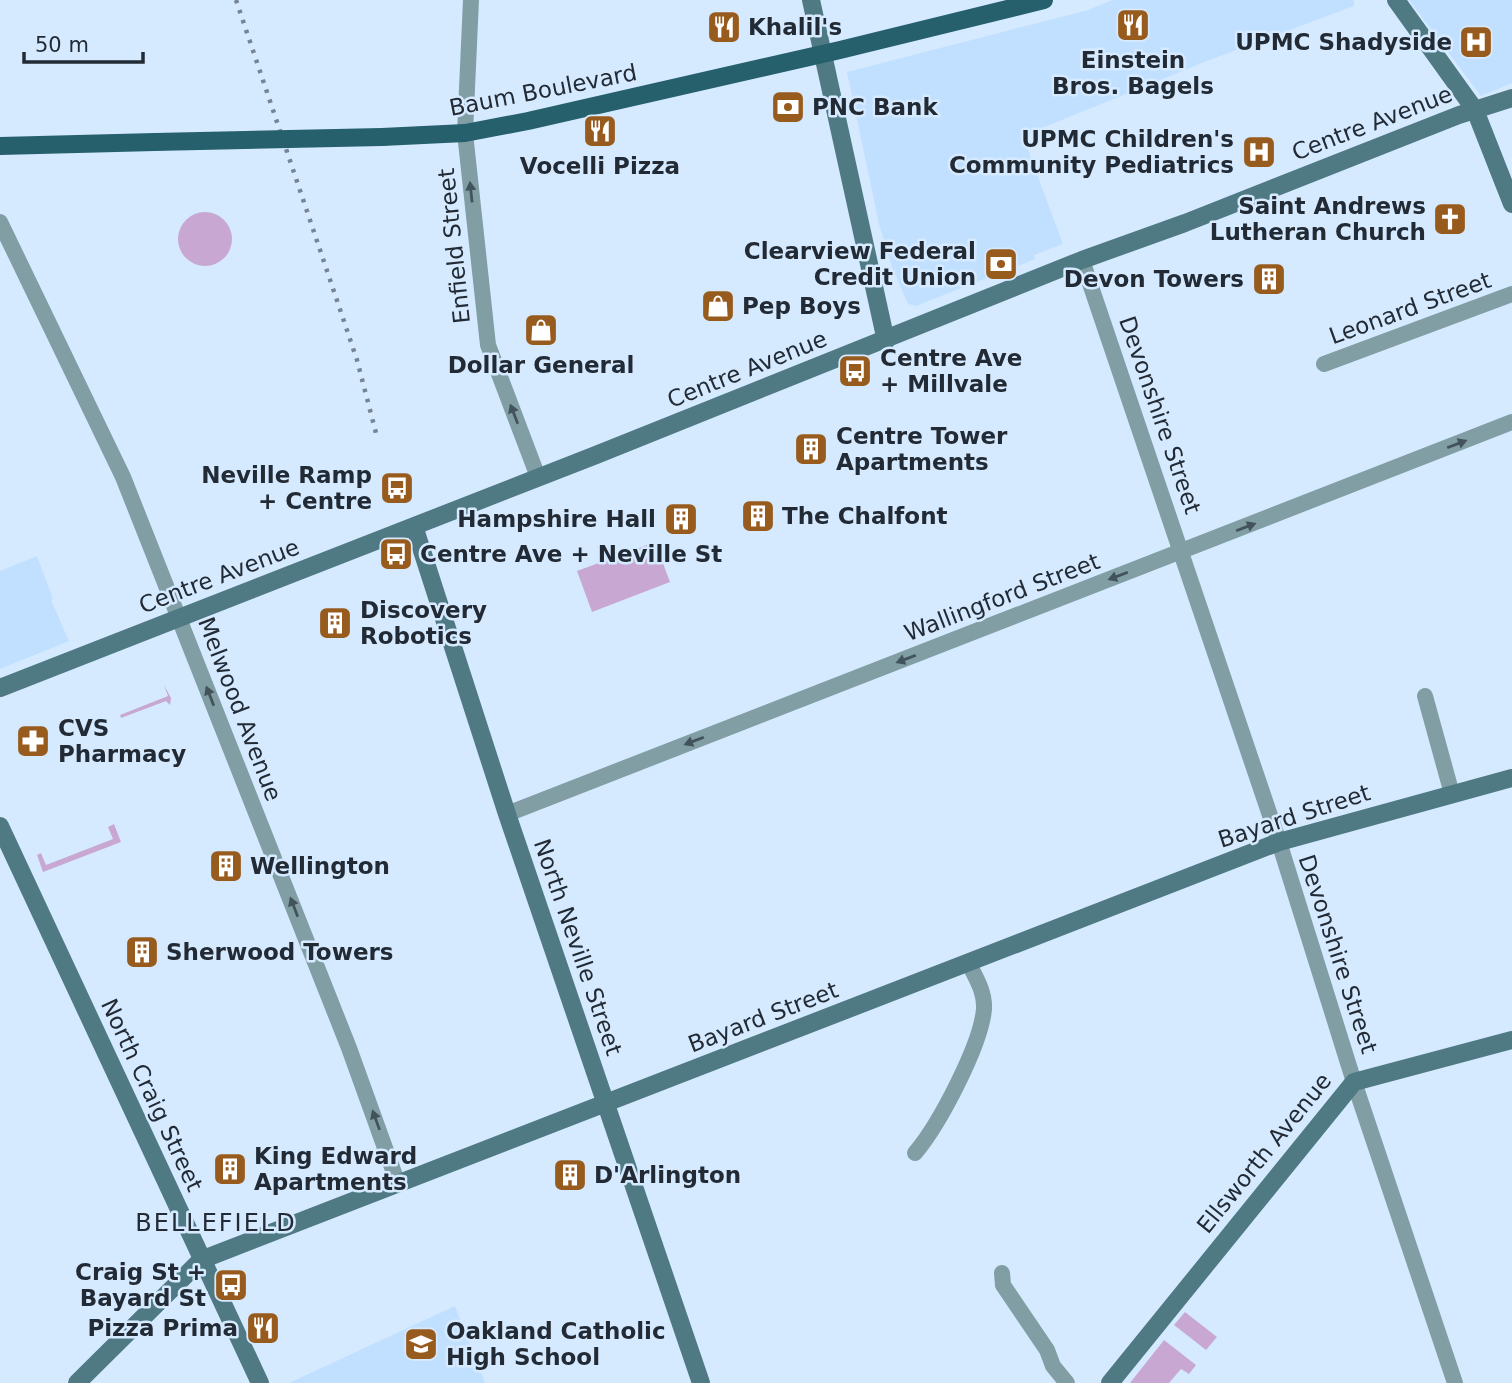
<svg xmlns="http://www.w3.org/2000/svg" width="1512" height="1383" font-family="'DejaVu Sans',sans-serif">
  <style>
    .built { fill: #c1e0ff }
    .green { fill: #c8a8d3 }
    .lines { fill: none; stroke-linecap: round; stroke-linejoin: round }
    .street { stroke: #819ea5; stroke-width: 16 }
    .secondary { stroke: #4f7a84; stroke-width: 18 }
    .primary { stroke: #26606d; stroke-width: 18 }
    .rail { stroke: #768493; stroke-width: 4.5; stroke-dasharray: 3.5 7; stroke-linecap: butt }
    .primary-bridge { stroke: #26606d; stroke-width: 18 }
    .oneway { fill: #43535c }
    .labels { text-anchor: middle; stroke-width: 5; stroke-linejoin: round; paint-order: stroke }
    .poi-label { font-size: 23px; font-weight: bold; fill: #222b35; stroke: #d6eaff; text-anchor: start }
    .street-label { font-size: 23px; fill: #222b35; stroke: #d6eaff }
    .neighbourhood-label { font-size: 24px; letter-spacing: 2px; fill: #222b35; stroke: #d6eaff }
  </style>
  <rect width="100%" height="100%" fill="#d6eaff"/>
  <!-- built -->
  <path class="built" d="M1112,0H1354V6L1207,61L1025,135L1024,139L1063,244L1034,255L1035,259L916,306L908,304L892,267L879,224L847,72L1088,10Z
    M1409,0H1512V83L1481,96Z
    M37,556L53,599L51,600L69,641L0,669V571Z
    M455,1306L485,1383H289Z"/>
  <!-- green -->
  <path class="green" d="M178 239a27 27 0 1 1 54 0a27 27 0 1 1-54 0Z
    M655,542L670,582L592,612L577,571Z
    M164,685L171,698L170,705L166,701L121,718L120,715L168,696Z
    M114,824L121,842L43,872L37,855L41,853L46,865L113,839L108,827Z
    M1185,1312L1217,1337L1206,1350L1174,1325Z
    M1164,1340L1196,1365L1189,1374L1181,1369L1169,1383H1130Z"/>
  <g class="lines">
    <!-- street -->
    <path class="street" d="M471,0L465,133L488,345L538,477
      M0,222L123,477L349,1048L398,1184
      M1082,260L1279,842L1354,1082L1455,1383
      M1324,364L1512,294
      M1425,696L1452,794
      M507,814L1512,422
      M915,1153C939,1125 981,1045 984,1009C985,992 976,978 969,964
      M1002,1273L1003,1285L1047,1350L1053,1366L1067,1383"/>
    <!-- secondary -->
    <path class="secondary" d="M811,0L886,341
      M1396,0L1475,110L1512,204
      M414,526L507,814L701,1383
      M0,688L596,455L1082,260L1185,223L1459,115L1512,98
      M0,826L260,1383
      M77,1383L201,1260L1279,842L1512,778
      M1110,1383L1354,1082L1512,1040"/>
    <!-- primary -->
    <path class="primary" d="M382,137L465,133L528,121L840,50L1044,0
      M0,146L155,142"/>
    <!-- rail -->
    <path class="rail" d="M236,0L357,360L377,437"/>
    <!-- primary-bridge -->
    <path class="primary-bridge" d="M155,142L382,137"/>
  </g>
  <!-- one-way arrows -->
  <defs><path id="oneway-solid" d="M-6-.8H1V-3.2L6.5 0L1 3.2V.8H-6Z" transform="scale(1.75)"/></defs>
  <g class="oneway">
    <use href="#oneway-solid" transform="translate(471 192) rotate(-96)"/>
    <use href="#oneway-solid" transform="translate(514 414) rotate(-111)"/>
    <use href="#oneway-solid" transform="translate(1457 444) rotate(-21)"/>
    <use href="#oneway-solid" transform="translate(1246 527) rotate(-21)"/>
    <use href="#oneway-solid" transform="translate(1118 576) rotate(159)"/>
    <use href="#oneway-solid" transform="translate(906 659) rotate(159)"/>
    <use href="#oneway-solid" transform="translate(210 696) rotate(-111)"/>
    <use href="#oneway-solid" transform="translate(694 741) rotate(159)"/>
    <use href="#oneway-solid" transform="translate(294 907) rotate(-111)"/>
    <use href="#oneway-solid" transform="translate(376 1120) rotate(-110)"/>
  </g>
  <!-- icons -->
  <defs>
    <g id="restaurant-square" transform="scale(1.75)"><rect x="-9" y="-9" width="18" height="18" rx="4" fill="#985b1e" stroke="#d6eaff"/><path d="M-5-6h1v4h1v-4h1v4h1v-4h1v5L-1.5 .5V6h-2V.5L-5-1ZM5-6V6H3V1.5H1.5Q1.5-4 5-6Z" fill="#fff"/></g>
    <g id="hospital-square" transform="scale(1.75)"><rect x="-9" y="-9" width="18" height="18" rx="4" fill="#985b1e" stroke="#d6eaff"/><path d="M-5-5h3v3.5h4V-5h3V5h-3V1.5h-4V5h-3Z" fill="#fff"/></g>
    <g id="bank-square" transform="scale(1.75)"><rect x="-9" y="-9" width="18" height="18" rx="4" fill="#985b1e" stroke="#d6eaff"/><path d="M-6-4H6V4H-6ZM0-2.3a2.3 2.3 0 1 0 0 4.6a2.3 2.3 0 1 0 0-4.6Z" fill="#fff"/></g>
    <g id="church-square" transform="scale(1.75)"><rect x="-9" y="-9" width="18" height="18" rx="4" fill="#985b1e" stroke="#d6eaff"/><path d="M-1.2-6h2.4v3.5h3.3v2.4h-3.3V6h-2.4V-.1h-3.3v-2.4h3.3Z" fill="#fff"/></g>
    <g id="building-square" transform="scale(1.75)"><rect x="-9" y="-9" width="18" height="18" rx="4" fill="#985b1e" stroke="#d6eaff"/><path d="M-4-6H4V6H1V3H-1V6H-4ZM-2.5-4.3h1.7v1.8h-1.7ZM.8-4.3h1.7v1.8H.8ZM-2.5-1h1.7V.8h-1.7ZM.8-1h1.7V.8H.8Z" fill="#fff"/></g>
    <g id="shop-square" transform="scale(1.75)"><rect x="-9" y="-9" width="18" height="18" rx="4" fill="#985b1e" stroke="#d6eaff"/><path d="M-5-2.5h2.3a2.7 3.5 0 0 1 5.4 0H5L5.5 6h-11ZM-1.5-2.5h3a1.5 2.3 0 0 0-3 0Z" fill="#fff"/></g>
    <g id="bus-square" transform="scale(1.75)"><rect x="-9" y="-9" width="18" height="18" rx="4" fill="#985b1e" stroke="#d6eaff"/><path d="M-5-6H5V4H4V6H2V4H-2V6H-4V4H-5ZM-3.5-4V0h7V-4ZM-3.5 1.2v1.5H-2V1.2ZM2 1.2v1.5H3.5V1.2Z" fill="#fff"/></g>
    <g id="pharmacy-square" transform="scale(1.75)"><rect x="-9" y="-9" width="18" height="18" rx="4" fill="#985b1e" stroke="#d6eaff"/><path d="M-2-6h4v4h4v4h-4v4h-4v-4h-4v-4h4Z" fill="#fff"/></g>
    <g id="school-square" transform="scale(1.75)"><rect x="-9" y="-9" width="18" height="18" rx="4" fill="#985b1e" stroke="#d6eaff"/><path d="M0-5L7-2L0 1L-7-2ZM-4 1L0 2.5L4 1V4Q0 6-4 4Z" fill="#fff"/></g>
  </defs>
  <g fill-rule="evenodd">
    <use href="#restaurant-square" x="1133" y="25"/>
    <use href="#restaurant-square" x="724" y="27"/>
    <use href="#hospital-square" x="1476" y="42"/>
    <use href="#bank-square" x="788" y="107"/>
    <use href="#restaurant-square" x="600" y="131"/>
    <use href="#hospital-square" x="1259" y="152"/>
    <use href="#church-square" x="1450" y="219"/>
    <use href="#bank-square" x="1001" y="264"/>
    <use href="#building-square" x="1269" y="279"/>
    <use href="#shop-square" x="718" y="306"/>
    <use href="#shop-square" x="541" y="330"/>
    <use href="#bus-square" x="855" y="371"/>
    <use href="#building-square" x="811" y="449"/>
    <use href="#bus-square" x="397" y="488"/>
    <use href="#building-square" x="758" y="516"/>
    <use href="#building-square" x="681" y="519"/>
    <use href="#bus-square" x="396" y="554"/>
    <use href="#building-square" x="335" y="623"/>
    <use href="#pharmacy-square" x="33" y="741"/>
    <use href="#building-square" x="226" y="866"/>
    <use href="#building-square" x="142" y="952"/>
    <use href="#building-square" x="230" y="1169"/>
    <use href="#building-square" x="570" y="1175"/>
    <use href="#bus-square" x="231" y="1285"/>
    <use href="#restaurant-square" x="263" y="1328"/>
    <use href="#school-square" x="421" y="1344"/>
  </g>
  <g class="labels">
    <!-- poi labels -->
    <g class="poi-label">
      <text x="748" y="35">Khalil's</text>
      <text x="1452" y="50" text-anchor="end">UPMC Shadyside</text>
      <text x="1133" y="68" text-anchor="middle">Einstein<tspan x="1133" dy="26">Bros. Bagels</tspan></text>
      <text x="812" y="115">PNC Bank</text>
      <text x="1234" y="147" text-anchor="end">UPMC Children's<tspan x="1234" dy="26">Community Pediatrics</tspan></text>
      <text x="600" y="174" text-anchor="middle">Vocelli Pizza</text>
      <text x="1426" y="214" text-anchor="end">Saint Andrews<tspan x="1426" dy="26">Lutheran Church</tspan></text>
      <text x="976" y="259" text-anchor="end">Clearview Federal<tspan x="976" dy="26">Credit Union</tspan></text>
      <text x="1244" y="287" text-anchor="end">Devon Towers</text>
      <text x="742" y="314">Pep Boys</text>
      <text x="880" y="366">Centre Ave<tspan x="880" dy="26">+ Millvale</tspan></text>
      <text x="541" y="373" text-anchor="middle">Dollar General</text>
      <text x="836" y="444">Centre Tower<tspan x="836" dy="26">Apartments</tspan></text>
      <text x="372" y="483" text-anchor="end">Neville Ramp<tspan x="372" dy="26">+ Centre</tspan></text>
      <text x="782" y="524">The Chalfont</text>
      <text x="656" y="527" text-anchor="end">Hampshire Hall</text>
      <text x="420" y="562">Centre Ave + Neville St</text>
      <text x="360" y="618">Discovery<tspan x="360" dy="26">Robotics</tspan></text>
      <text x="58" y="736">CVS<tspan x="58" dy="26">Pharmacy</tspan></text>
      <text x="250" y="874">Wellington</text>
      <text x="166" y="960">Sherwood Towers</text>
      <text x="254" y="1164">King Edward<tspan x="254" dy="26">Apartments</tspan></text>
      <text x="594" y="1183">D'Arlington</text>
      <text x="206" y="1280" text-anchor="end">Craig St +<tspan x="206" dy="26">Bayard St</tspan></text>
      <text x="238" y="1336" text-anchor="end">Pizza Prima</text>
      <text x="446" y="1339">Oakland Catholic<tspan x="446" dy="26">High School</tspan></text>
    </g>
    <!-- street labels -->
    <g class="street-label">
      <text transform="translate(543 90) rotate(-11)" y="8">Baum Boulevard</text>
      <text transform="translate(1372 123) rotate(-21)" y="8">Centre Avenue</text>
      <text transform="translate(454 246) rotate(-96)" y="8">Enfield Street</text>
      <text transform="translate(1410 308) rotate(-20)" y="8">Leonard Street</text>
      <text transform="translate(747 369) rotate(-22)" y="8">Centre Avenue</text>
      <text transform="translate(1160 415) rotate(71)" y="8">Devonshire Street</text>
      <text transform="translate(219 576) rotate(-21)" y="8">Centre Avenue</text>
      <text transform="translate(1002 597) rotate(-21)" y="8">Wallingford Street</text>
      <text transform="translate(240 709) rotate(69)" y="8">Melwood Avenue</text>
      <text transform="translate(1294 816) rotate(-18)" y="8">Bayard Street</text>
      <text transform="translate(578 947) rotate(71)" y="8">North Neville Street</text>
      <text transform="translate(1338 954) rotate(72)" y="8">Devonshire Street</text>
      <text transform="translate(763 1017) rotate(-21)" y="8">Bayard Street</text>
      <text transform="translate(152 1095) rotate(65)" y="8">North Craig Street</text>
      <text transform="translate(1264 1153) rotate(-51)" y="8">Ellsworth Avenue</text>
    </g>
    <!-- neighbourhood labels -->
    <g class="neighbourhood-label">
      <text x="216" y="1231">BELLEFIELD</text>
    </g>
  </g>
  <!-- scale -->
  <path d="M24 52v10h119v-10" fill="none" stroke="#222b35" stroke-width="3.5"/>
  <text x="35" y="52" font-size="21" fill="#222b35" stroke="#d6eaff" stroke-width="5" paint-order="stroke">50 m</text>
</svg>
